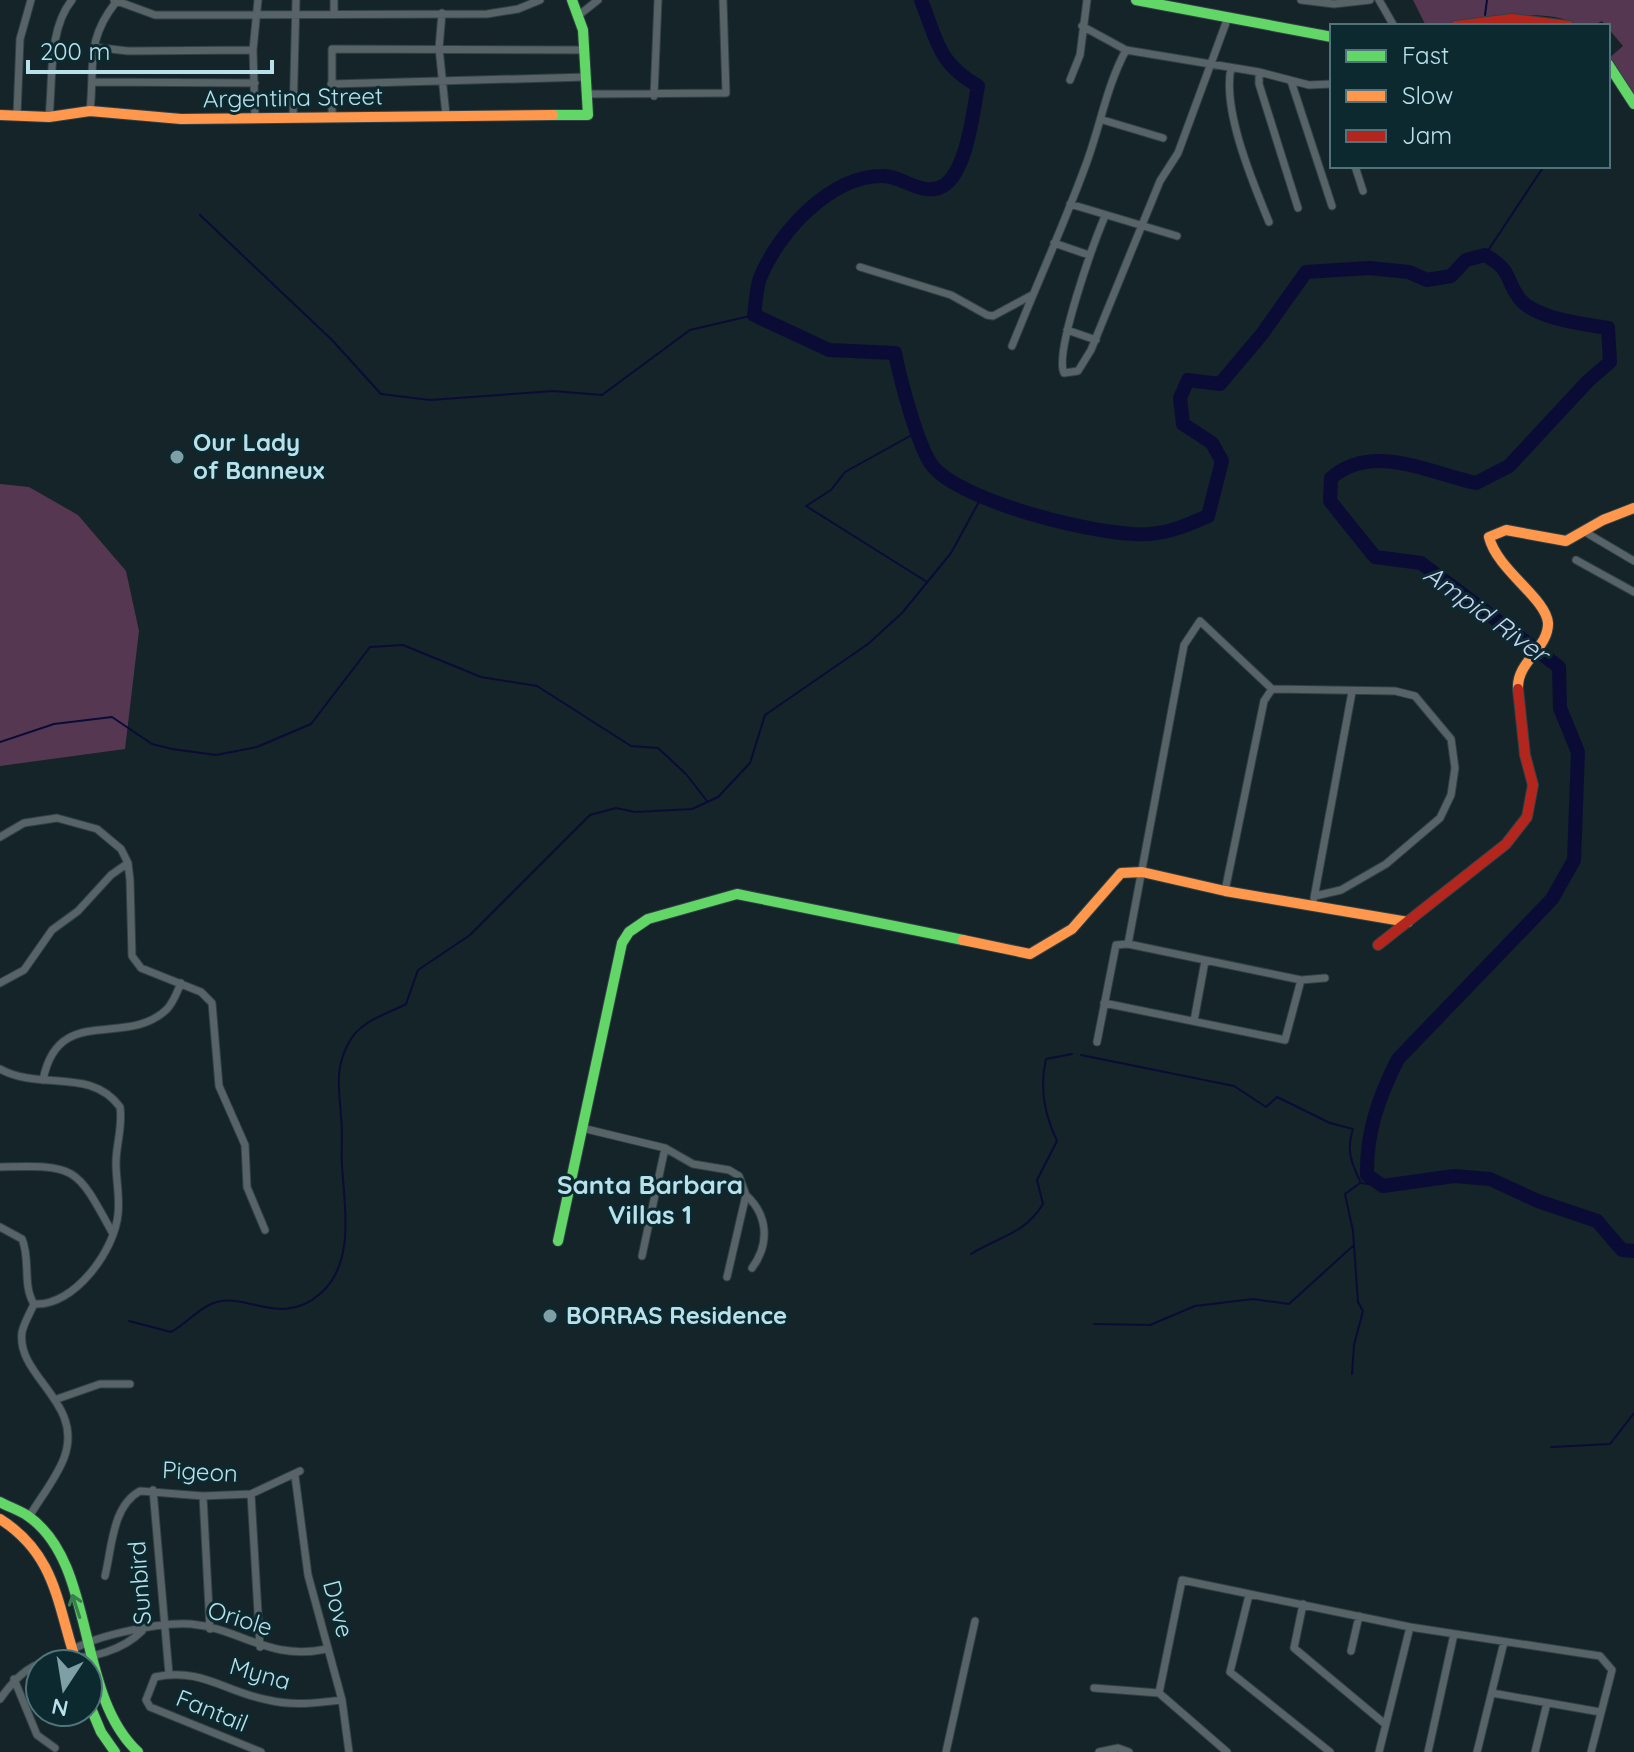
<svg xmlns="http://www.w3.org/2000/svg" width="1634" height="1752" font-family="Quicksand,sans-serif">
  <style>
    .green { fill: #563752 }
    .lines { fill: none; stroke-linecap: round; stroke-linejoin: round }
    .stream { stroke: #0b0c36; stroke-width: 2 }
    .river { stroke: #0b0c36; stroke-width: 14 }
    .street-casing { stroke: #304146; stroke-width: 9 }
    .fast-casing { stroke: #304146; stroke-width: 12 }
    .slow-casing { stroke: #304146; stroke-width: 12 }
    .jam-casing { stroke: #304146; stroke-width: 12 }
    .street { stroke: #576366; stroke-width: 7 }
    .fast { stroke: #63d668; stroke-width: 10 }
    .slow { stroke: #ff974d; stroke-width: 10 }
    .jam { stroke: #b3261e; stroke-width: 10 }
    .oneway { stroke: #38804c }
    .poi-dot { fill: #7f9fa7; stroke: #0c2930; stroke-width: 3 }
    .labels { text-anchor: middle; stroke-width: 6; stroke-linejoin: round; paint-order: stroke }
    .street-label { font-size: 24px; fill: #b8e1eb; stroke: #0c2930 }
    .poi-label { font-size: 24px; font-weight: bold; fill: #b8e1eb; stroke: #0c2930; text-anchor: start }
    .water-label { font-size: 26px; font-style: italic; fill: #c8d0f1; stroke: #0c2930 }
    .neighbourhood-label { font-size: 26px; font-weight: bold; fill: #b8e1eb; stroke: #0c2930 }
  </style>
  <rect width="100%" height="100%" fill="#142428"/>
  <!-- green -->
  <path class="green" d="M1413,0H1634V95L1608,59L1623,46L1602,21C1584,32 1573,20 1555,17C1511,10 1469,26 1426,26Z
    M0,484L29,487L78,515L126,571L139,631L125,749L0,766Z"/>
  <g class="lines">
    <!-- stream -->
    <path class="stream" d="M1485,15L1487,0
      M200,215L332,340L381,394L430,400L553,391L602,395L690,330L754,315
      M1485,255L1544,166
      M919,431L845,472L831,490L806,506L927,582
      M0,742L54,724L112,717L152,744L172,749L216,755L257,747L311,724L370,647L403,645L481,677L537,686L631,746L658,748L686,774L707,801
      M1081,1055L1234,1086L1266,1107L1277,1097L1330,1123L1353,1129C1346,1149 1351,1163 1361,1183L1383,1186
      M971,1254C998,1237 1025,1234 1043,1204L1037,1180L1057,1141C1044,1114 1039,1088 1046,1059L1072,1054
      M129,1321L171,1332C184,1325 199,1309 211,1304C246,1289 280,1330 321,1293C356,1262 344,1204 342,1165C341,1149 343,1132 341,1116C339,1088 334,1066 351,1039C363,1020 387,1014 406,1004L418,970L470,935L590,815L616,808L635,812L692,809L718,797L750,763L765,715L868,644L902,613L951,553L981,498
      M1094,1324L1150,1325L1195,1306L1253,1299L1289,1304L1354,1245
      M1352,1374L1354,1345L1363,1311L1358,1302L1353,1231L1345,1194L1360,1183
      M1551,1447L1610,1444L1634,1413"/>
    <!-- river -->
    <path class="river" d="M921,0C938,42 937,62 978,86C973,113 967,167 946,184C924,200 903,175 882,176C830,176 778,233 760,278C756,289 756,303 754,315L829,350L895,353C900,379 917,443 931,464C958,502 1105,538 1150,534C1171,532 1188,525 1208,516L1222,461L1212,443L1183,424L1180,398L1188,380L1220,384L1262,334L1306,272L1369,268L1409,272L1427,280L1451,276L1466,260L1485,255C1514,272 1503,276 1519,298C1535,319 1584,324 1608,328L1610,362L1588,381L1509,466L1476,483C1429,473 1373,442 1331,478L1330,501L1375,557L1421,563L1559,667L1560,708L1578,752L1574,860L1552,899L1398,1059C1379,1096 1366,1133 1367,1175L1383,1186L1454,1176L1490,1179L1538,1201L1597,1221L1622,1250L1634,1251"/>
    <!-- street casing -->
    <g class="street-casing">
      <path id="street" d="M114,0L155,15L487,14L518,9L540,0
        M1301,0L1334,4L1370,0
        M1379,0L1394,26
        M442,13L439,48L446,115
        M334,14V0
        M579,15L598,0
        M1082,26L1126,50
        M93,47L128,51L253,50
        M1231,68C1222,110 1253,183 1269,222
        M1259,72V84L1298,208
        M1070,80L1080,55L1087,0
        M1291,81L1332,206
        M93,82L255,83
        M331,84L587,77
        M589,94L726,93L723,0
        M654,96L658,0
        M90,111C95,65 85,41 116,2
        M17,115L20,39L31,0
        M49,117C53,80 48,29 72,0
        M255,117L253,50L258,0
        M293,117L296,0
        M332,118V49L585,50
        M1103,120L1163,138
        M1355,166L1363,191
        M1070,204L1177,236
        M1105,216C1094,242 1054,352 1064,373L1078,371L1091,350L1160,181L1178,153L1227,20
        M1054,243L1089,255
        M860,267L951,295L987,315L993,316L1032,295
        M1067,330L1096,340
        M1012,346C1036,286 1063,227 1085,167C1100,128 1106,87 1126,50L1259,72L1309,85L1332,84
        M1585,532L1634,561
        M1576,560L1634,592
        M0,837L24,823L57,818L97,829L121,849L128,863L130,880L132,956L141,968L201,992L212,1003L219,1086L245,1145L247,1187L265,1230
        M1225,891L1264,701L1272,689
        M1314,898L1352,692
        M1128,944L1184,645L1200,621L1272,689L1395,691L1415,696L1451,739L1455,768L1451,795L1440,818L1386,864L1341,890L1315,896
        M0,983L24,970L52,930L78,911L111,875L128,863
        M1104,1003L1285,1040L1301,980
        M1194,1021L1205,961
        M1097,1042L1116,945L1128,944L1301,980L1325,978
        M0,1069C40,1091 91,1067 120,1107C123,1127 116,1144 116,1163C116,1180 120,1197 118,1214C115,1250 74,1307 34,1304
        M43,1080C58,1003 125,1048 166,1010C173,1004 177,992 181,983
        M582,1128L665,1148L693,1164L729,1170L739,1176L746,1195L727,1277
        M0,1167C77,1165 76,1166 113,1234
        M746,1195C768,1215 770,1244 752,1268
        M0,1227L22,1239C31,1260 22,1285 34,1304
        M642,1256L665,1148
        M57,1399L100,1384H130
        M295,1476L308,1575L342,1700L349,1752
        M153,1490L169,1674
        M251,1494L260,1647
        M203,1496L210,1629
        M29,1517C40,1498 56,1479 64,1458C85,1402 16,1377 22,1332C24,1323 30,1313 34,1304
        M105,1576C112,1548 112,1506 140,1491L203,1496L251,1494L300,1471
        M1249,1595L1230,1672L1330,1752
        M1303,1604L1294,1648L1385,1724
        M142,1631C123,1650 90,1660 63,1657C84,1636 161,1622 191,1624C243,1629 267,1661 327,1649
        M1351,1651L1359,1616
        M14,1679L37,1735L55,1748
        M1094,1688L1159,1693L1227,1752
        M1159,1693L1182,1580L1410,1627L1600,1656L1612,1670L1591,1752
        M1492,1693L1600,1712
        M0,1699C18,1674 32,1662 63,1657
        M261,1752L150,1707L146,1700L155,1677C201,1667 225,1692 268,1700C293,1706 317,1703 342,1700
        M946,1752L975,1621
        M1099,1752L1118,1748L1129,1752
        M1379,1752L1410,1627
        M1428,1752L1454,1634
        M1477,1752L1504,1642
        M1535,1752L1547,1703"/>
    </g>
    <!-- fast casing -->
    <g class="fast-casing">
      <path id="fast" d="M1136,0L1332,37
        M1608,64L1634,104
        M553,115H588L583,30L572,0
        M558,1241L622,943L629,932L648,919L737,894L963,940
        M0,1502C9,1507 19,1510 28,1516C97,1564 75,1694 138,1752
        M88,1701L101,1732L115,1752"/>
    </g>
    <!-- slow casing -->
    <g class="slow-casing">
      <path id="slow" d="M0,115L49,117L90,111L181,119L553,115
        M1518,689C1516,662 1549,648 1548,623C1546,598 1497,570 1489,537L1506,530L1566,541L1603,520L1634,508
        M963,940L1030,954L1072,929L1121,873L1142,872L1225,891L1408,922
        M0,1519C57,1555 57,1606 77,1664"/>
    </g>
    <!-- jam casing -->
    <g class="jam-casing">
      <path id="jam" d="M1456,26L1512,19L1569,26
        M1378,945L1506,844L1527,817L1533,785L1525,755L1518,689"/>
    </g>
    <!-- street -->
    <use href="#street" class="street"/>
    <!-- fast -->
    <use href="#fast" class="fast"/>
    <!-- slow -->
    <use href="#slow" class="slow"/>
    <!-- jam -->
    <use href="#jam" class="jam"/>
  </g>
  <!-- one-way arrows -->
  <defs><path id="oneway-shaft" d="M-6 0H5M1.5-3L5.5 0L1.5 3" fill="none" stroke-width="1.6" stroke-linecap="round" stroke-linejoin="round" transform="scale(2)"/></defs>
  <use class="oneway" href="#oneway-shaft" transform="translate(76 1606) rotate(-108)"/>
  <!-- markers -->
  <g class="poi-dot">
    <circle cx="177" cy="457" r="8"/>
    <circle cx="550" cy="1316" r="8"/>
  </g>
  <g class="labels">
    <!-- street labels -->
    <g class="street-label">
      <text transform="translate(293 98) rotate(-1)" y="8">Argentina Street</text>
      <text transform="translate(200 1472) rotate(3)" y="8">Pigeon</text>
      <text transform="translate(140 1583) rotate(-94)" y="8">Sunbird</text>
      <text transform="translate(338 1609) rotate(75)" y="8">Dove</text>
      <text transform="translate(240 1619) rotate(17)" y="8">Oriole</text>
      <text transform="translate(260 1674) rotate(16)" y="8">Myna</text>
      <text transform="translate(212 1711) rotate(22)" y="8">Fantail</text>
    </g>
    <!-- poi labels -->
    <g class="poi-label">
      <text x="193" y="451">Our Lady<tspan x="193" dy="28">of Banneux</tspan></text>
      <text x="566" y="1324">BORRAS Residence</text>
    </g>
    <!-- water labels -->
    <g class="water-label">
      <text transform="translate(1486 614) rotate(36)" y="9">Ampid River</text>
    </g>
    <!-- neighbourhood labels -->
    <g class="neighbourhood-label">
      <text x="650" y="1194">Santa Barbara<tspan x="650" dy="30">Villas 1</tspan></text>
    </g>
  </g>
  <!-- legend -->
  <rect x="1330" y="24" width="280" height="144" fill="#0c2930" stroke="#51737b" stroke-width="2"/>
  <rect x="1346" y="50" width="40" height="12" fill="#63d668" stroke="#51737b" stroke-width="2"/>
  <text x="1402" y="64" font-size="24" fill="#b8e1eb">Fast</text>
  <rect x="1346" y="90" width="40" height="12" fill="#ff974d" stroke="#51737b" stroke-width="2"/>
  <text x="1402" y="104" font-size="24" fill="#b8e1eb">Slow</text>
  <rect x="1346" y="130" width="40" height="12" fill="#b3261e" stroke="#51737b" stroke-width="2"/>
  <text x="1402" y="144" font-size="24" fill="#b8e1eb">Jam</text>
  <!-- north arrow -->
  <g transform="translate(64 1688) rotate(192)"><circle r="38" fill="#0c2930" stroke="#51737b" stroke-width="2"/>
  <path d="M0-6L14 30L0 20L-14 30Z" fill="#7f9fa7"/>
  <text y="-12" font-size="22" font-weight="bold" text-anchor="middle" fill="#b8e1eb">N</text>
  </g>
  <!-- scale -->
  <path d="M28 60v12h244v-12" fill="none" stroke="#b8e1eb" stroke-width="4"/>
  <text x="40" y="60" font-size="24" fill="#b8e1eb" stroke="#0c2930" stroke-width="6" paint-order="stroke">200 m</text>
</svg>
